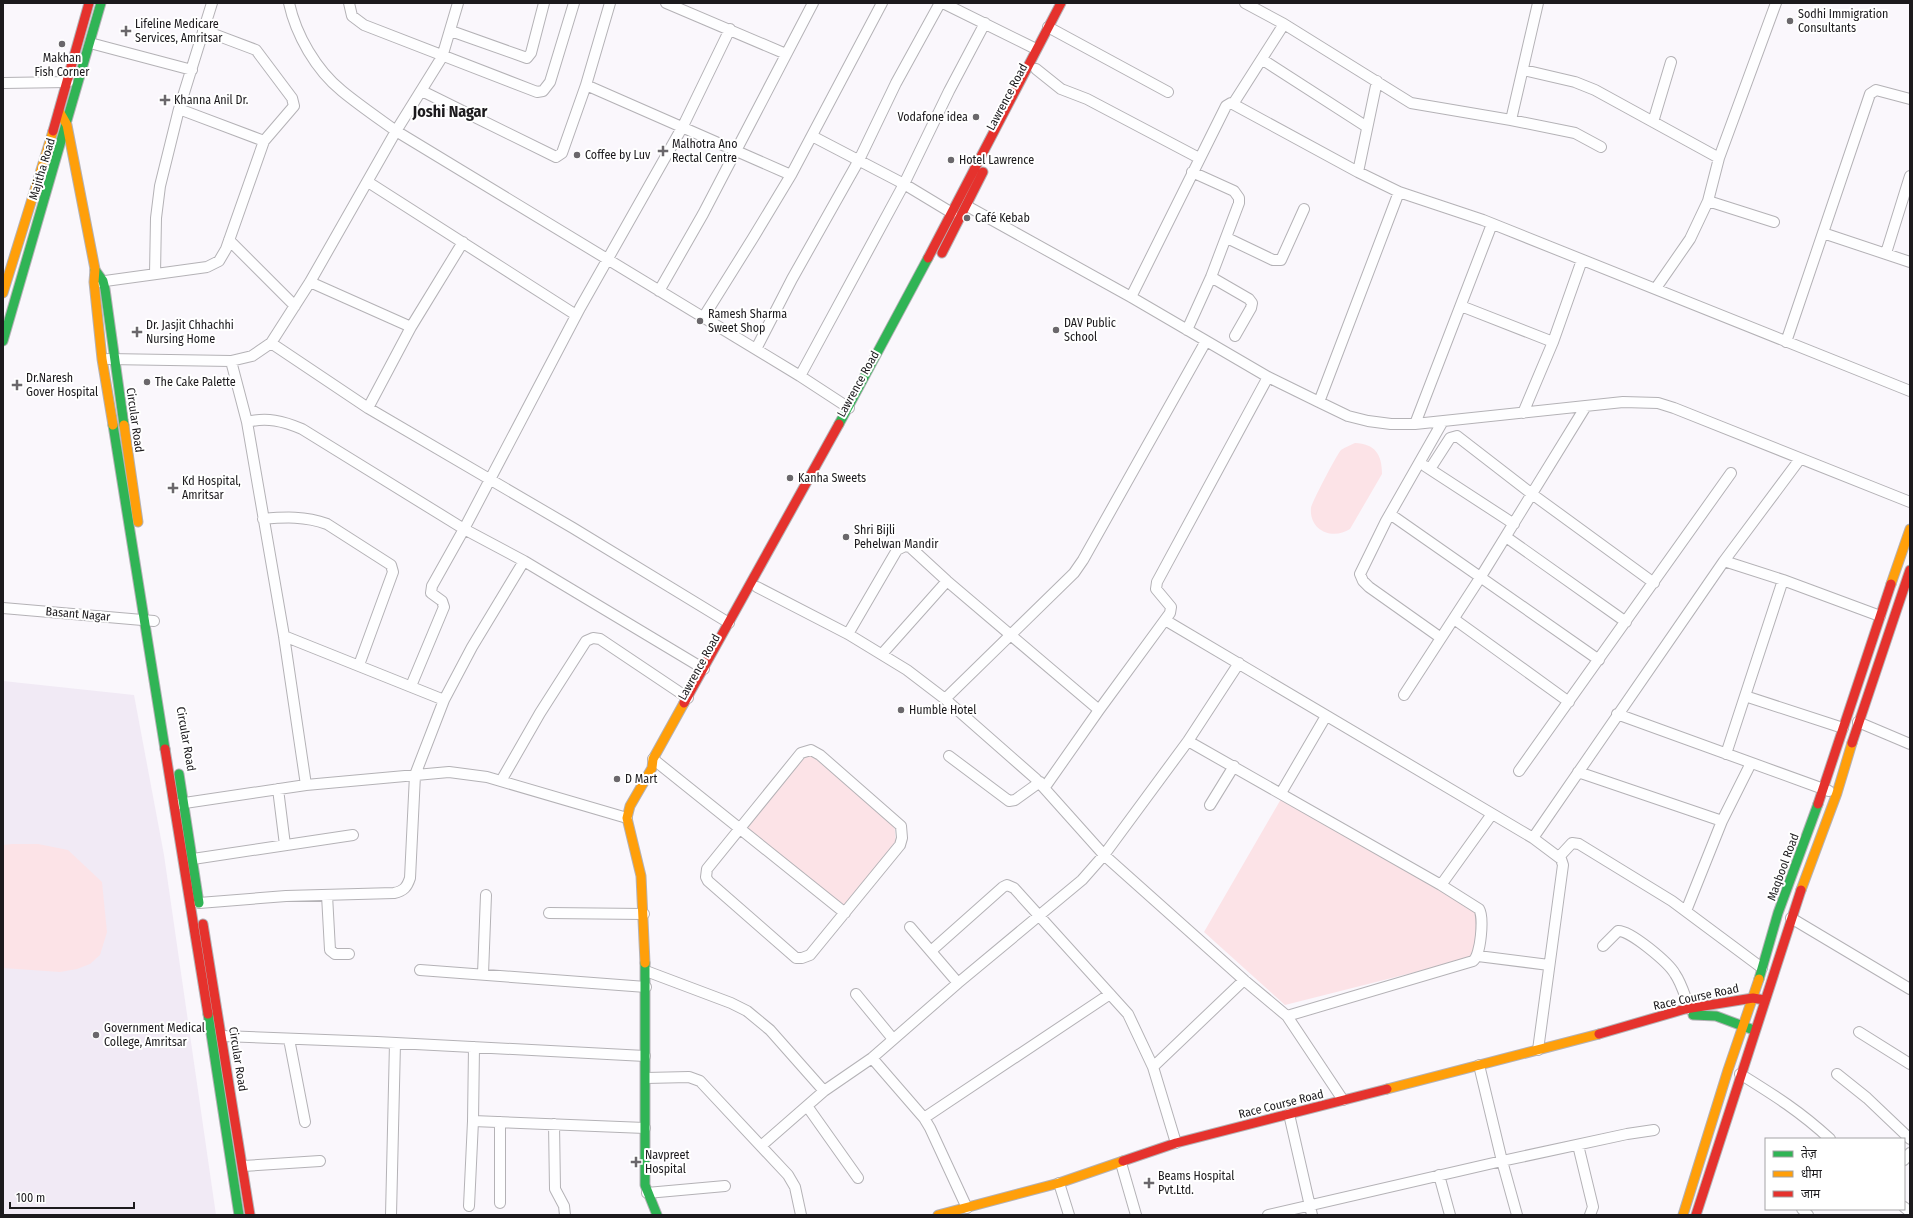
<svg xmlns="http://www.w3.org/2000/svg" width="1913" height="1218" font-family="'Fira Sans Condensed','Noto Sans Devanagari',sans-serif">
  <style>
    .built { fill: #f1eaf5 }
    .green { fill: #fce3e7 }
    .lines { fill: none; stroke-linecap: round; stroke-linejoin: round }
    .street-casing { stroke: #b4b2b6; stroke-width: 12 }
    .fast-casing { stroke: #b4b2b6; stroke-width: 11 }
    .slow-casing { stroke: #b4b2b6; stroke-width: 11 }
    .jam-casing { stroke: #b4b2b6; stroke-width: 11 }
    .street { stroke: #fefeff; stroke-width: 10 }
    .fast { stroke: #30b455; stroke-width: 9 }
    .slow { stroke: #ff9f0a; stroke-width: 9 }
    .jam { stroke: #e5322d; stroke-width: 9 }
    .poi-dot { fill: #6a676b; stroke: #fff; stroke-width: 1.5 }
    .labels { text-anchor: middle; stroke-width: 4; stroke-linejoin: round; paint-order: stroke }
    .poi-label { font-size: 12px; fill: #1c1a1d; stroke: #fff; text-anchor: start }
    .street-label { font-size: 12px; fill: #1c1a1d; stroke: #fff }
    .district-label { font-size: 16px; font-weight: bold; fill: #1c1a1d; stroke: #fff }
  </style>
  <rect width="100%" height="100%" fill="#faf7fc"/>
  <!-- built -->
  <path class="built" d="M3,681L134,695L164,855L216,1215H3Z"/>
  <!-- green -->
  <path class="green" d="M1355,443C1375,444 1382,454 1382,474L1350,529C1333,540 1309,531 1311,508C1311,504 1337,454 1341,450C1345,447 1351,445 1355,443Z
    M807,752L894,822L896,843L844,907L746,829Z
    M1281,799L1477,910L1475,957L1285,1005L1204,932Z
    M12,844H38L68,850L102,882L107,932L100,955L90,964L77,969L60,972L3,968V845Z"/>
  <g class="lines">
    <!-- street casing -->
    <g class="street-casing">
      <path id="street" d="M289,3C296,35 316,70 342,91C359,105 378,118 396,131L800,376L849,408
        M349,3L352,16L364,25L537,92L543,91L550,82L574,3
        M610,3L586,85L791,175
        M666,3L786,54
        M943,3L1036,49
        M1245,3L1284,24L1411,103L1511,120L1538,3
        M1048,27L1168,92
        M451,31L527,58L531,53L544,3
        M90,43L192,70
        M1263,60L1367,127
        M1036,69L1061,89L1087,99L1199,158
        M1524,70L1575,82L1595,90L1719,158
        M3,83L68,82
        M422,91L556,157L562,153L586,85
        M1233,104L1284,24
        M179,109L264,141
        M1511,120L1575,133L1601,147
        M1653,122L1671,62
        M812,136L904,184L952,213
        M1358,172L1377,81
        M368,182L576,315
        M1708,201L1774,222
        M967,206L1131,297L1268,377L1319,402L1348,416L1368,421L1391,424H1415L1623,402L1658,403L1674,408L1910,502
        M1823,233L1910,262
        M1227,238L1273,260H1281L1304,209
        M229,240L295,306
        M1886,253L1910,176
        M155,274L156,218L160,186L179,109L212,3
        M1211,277L1249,299L1252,303L1251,308L1235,336
        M98,282L207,267L219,261L226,249L264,141L294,106L292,98L256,50L203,30
        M310,282L411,327
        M1656,288L1690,239L1708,201L1719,158L1776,3
        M659,291L703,214L813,3
        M1131,297L1226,106L1231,103L1358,172L1399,192L1483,220L1910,391
        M1461,306L1553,342
        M703,318L753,238L791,175L882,3
        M1187,330L1211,277L1239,203V198L1234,191L1192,172
        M1786,342L1870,94L1876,90L1910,99
        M271,343L368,408L573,528L729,623
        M756,349L792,279L859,160L896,83L940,3
        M108,359L231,361L252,356L271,343L310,282L396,131L442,57L458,3
        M231,361L247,422L284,636L306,785
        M800,376L904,184L949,91L985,23
        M1319,402L1399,192
        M368,408L411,327L463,242
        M1523,413L1553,342L1582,260
        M247,422C267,417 283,421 302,429L464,529L524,561L704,669
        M1415,424L1492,224
        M1425,466L1514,524
        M1430,469L1450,438L1457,436L1532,494L1654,583
        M1390,514L1599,660
        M263,519C285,517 305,516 327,524L391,565L393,572L359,665
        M1506,537L1626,622
        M1724,561L1783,580L1880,616
        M757,587L848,634L907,670L945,699L1036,779L1104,855L1244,980L1287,1016L1343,1100
        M3,608L154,621
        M1454,619L1569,702
        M1165,620L1533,838
        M848,634L897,550L905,546L910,547L947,581L1099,710
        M284,636L444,700
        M1441,638L1369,587L1363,581L1360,574L1386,521L1443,421
        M882,654L947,581
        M411,686L444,607L442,601L431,593L432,586L464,529L580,308L683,126L730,29
        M1404,695L1480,578L1586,406
        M1745,696L1843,728
        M945,699L1074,573L1083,560L1206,341
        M1617,714L1829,791
        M1858,722L1910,744
        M1188,741L1441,885L1479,909C1484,917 1481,955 1473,961L1287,1016
        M811,750L820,755L901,826L902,838L900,845L810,955L802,958H796L708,881L706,877L707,869L801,753Z
        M1726,754L1783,580
        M949,756L1009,801L1015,800L1040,782
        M653,759L845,913
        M1519,771L1731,473
        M1578,772L1722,821
        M501,781L540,713L586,641L593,638L600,639L688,698
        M1045,787L1099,710L1170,613L1171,607L1156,589L1157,582L1268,377
        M278,789L285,845
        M1281,793L1326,716
        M178,804L306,785L449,772L487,777L627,818
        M1210,805L1234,766
        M1559,857L1572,843L1579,844L1672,901L1762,968
        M193,859L353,835
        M1441,885L1492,814
        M327,895L330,950L335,954H349
        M199,903L286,896L394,893C404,891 407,887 410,878L415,775L444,700L472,647L524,561
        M1686,911L1722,821L1751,763
        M549,913L644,914
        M1791,918L1910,989
        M910,927L958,983
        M1603,946L1618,931C1630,930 1669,963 1675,974C1682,984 1685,997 1690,1009
        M931,951L1003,887L1007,885L1014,888L1128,1014L1153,1067L1176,1143
        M1478,956L1549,965
        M420,970L646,987
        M646,971L731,1003L747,1011L770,1030L824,1091
        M483,974L486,895
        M856,994L893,1039
        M1859,1032L1910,1064
        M222,1036L377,1042L645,1056
        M289,1039L305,1122
        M1538,1050L1563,865L1561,859L1533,838L1724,561L1800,459
        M872,1058L924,1118L930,1128L967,1208
        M1479,1065L1502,1161L1517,1215
        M1153,1067L1244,980
        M1740,1074C1774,1095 1801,1112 1830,1139
        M1837,1074L1867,1098L1910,1139
        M646,1078L689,1077L700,1081L788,1175L795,1187L801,1215
        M807,1106L858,1178
        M1289,1114L1312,1215
        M924,1118L1110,994
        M473,1121L645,1128
        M500,1122V1203
        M554,1124L555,1189L564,1206L565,1215
        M1578,1145L1593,1207L1590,1215
        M761,1146L824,1091L872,1058L958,983L1082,880L1104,855L1188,741L1239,663
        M1904,1160L1910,1153
        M1121,1163L1136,1215
        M243,1166L320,1161
        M1439,1175L1450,1215
        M1059,1183L1069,1215
        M647,1193L725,1186
        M469,1206L473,1121L474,1047
        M1904,1207L1910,1212
        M1802,1209L1808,1215
        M391,1215L395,1043
        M1268,1215L1502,1161L1627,1134L1654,1130"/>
    </g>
    <!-- fast casing -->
    <g class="fast-casing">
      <path id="fast" d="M95,270L103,281L105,289L124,425
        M3,341L101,3
        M839,424L928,258
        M113,425L165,749
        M179,774L199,903
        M645,963V1185L657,1215
        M1759,979L1778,913L1818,804
        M208,1014L239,1215
        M1693,1015L1716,1016L1751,1029"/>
    </g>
    <!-- slow casing -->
    <g class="slow-casing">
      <path id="slow" d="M59,111L67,125L95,269L94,282L102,359L113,425
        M3,293L53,131
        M124,425L138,522
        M1891,584L1910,529
        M1801,890L1837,793L1852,743
        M645,963L641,876L627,818L630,806L652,768L653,759L684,703
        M1387,1089L1599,1034
        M938,1215L1059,1183L1123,1161
        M1683,1215L1728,1070L1759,979"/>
    </g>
    <!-- jam casing -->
    <g class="jam-casing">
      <path id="jam" d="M53,131L89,3
        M942,253L983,172
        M928,258L1061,3
        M684,703L839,424
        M1852,743L1910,570
        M165,749L208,1014
        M1818,804L1891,584
        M203,924L250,1215
        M1599,1034L1685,1009L1753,998L1764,1000
        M1123,1161L1176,1143L1387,1089
        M1696,1215L1801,890"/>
    </g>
    <!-- street -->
    <use href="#street" class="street"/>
    <!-- fast -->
    <use href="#fast" class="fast"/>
    <!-- slow -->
    <use href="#slow" class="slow"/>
    <!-- jam -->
    <use href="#jam" class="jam"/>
  </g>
  <!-- markers -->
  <g class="poi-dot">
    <circle cx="1790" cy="21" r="4"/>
    <path d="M124 25h4v4h4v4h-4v4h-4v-4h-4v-4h4z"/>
    <circle cx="62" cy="44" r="4"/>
    <path d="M163 94h4v4h4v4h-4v4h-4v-4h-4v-4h4z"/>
    <circle cx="976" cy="117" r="4"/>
    <path d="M661 145h4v4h4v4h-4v4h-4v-4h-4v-4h4z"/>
    <circle cx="577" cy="155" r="4"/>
    <circle cx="951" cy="160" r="4"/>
    <circle cx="967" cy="218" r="4"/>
    <circle cx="700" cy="321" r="4"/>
    <circle cx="1056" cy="330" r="4"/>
    <path d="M135 326h4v4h4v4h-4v4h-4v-4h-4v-4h4z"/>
    <circle cx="147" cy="382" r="4"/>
    <path d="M15 379h4v4h4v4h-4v4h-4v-4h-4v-4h4z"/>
    <circle cx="790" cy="478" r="4"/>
    <path d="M171 482h4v4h4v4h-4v4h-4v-4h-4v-4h4z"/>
    <circle cx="846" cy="537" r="4"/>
    <circle cx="901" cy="710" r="4"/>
    <circle cx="617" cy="779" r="4"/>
    <circle cx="96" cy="1035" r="4"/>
    <path d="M634 1156h4v4h4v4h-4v4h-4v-4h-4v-4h4z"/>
    <path d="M1147 1177h4v4h4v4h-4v4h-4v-4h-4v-4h4z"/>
  </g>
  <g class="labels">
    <!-- poi labels -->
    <g class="poi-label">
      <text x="1798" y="18">Sodhi Immigration<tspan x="1798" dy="14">Consultants</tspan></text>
      <text x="135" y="28">Lifeline Medicare<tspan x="135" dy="14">Services, Amritsar</tspan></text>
      <text x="62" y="62" text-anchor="middle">Makhan<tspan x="62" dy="14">Fish Corner</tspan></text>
      <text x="174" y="104">Khanna Anil Dr.</text>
      <text x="968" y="121" text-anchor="end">Vodafone idea</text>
      <text x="672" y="148">Malhotra Ano<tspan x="672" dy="14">Rectal Centre</tspan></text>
      <text x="585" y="159">Coffee by Luv</text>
      <text x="959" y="164">Hotel Lawrence</text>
      <text x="975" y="222">Café Kebab</text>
      <text x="708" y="318">Ramesh Sharma<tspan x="708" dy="14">Sweet Shop</tspan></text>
      <text x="1064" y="327">DAV Public<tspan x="1064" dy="14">School</tspan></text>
      <text x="146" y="329">Dr. Jasjit Chhachhi<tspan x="146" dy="14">Nursing Home</tspan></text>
      <text x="26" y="382">Dr.Naresh<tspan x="26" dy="14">Gover Hospital</tspan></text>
      <text x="155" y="386">The Cake Palette</text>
      <text x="798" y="482">Kanha Sweets</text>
      <text x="182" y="485">Kd Hospital,<tspan x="182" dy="14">Amritsar</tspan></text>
      <text x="854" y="534">Shri Bijli<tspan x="854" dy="14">Pehelwan Mandir</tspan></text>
      <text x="909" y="714">Humble Hotel</text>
      <text x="625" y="783">D Mart</text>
      <text x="104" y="1032">Government Medical<tspan x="104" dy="14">College, Amritsar</tspan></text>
      <text x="645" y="1159">Navpreet<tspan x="645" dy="14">Hospital</tspan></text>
      <text x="1158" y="1180">Beams Hospital<tspan x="1158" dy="14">Pvt.Ltd.</tspan></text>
    </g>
    <!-- street labels -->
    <g class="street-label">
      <text transform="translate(1007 97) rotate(-62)" y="4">Lawrence Road</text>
      <text transform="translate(42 169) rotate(-73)" y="4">Majitha Road</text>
      <text transform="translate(858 384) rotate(-61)" y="4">Lawrence Road</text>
      <text transform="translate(135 420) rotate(82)" y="4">Circular Road</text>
      <text transform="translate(78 614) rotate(5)" y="4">Basant Nagar</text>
      <text transform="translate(699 667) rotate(-61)" y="4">Lawrence Road</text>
      <text transform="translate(186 739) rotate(80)" y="4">Circular Road</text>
      <text transform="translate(1783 867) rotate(-70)" y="4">Maqbool Road</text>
      <text transform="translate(1696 997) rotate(-12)" y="4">Race Course Road</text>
      <text transform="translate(238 1059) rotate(81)" y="4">Circular Road</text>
      <text transform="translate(1281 1104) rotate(-14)" y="4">Race Course Road</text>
    </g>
    <!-- district labels -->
    <g class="district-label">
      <text x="450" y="117">Joshi Nagar</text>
    </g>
  </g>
  <!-- border -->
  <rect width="1913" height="1218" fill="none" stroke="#1c1a1d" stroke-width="8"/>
  <!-- legend -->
  <rect x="1765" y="1138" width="140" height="72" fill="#ffffff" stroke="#a4a3a5"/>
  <rect x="1773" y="1151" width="20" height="6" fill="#30b455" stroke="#a4a3a5"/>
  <text x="1801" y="1158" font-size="12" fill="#1c1a1d">तेज़</text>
  <rect x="1773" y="1171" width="20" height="6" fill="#ff9f0a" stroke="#a4a3a5"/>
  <text x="1801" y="1178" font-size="12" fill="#1c1a1d">धीमा</text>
  <rect x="1773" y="1191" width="20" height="6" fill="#e5322d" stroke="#a4a3a5"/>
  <text x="1801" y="1198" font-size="12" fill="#1c1a1d">जाम</text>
  <!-- scale -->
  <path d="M10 1202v6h124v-6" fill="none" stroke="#1c1a1d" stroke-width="2"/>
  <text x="16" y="1202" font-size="12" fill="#1c1a1d" stroke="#ffffff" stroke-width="3" paint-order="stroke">100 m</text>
</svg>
